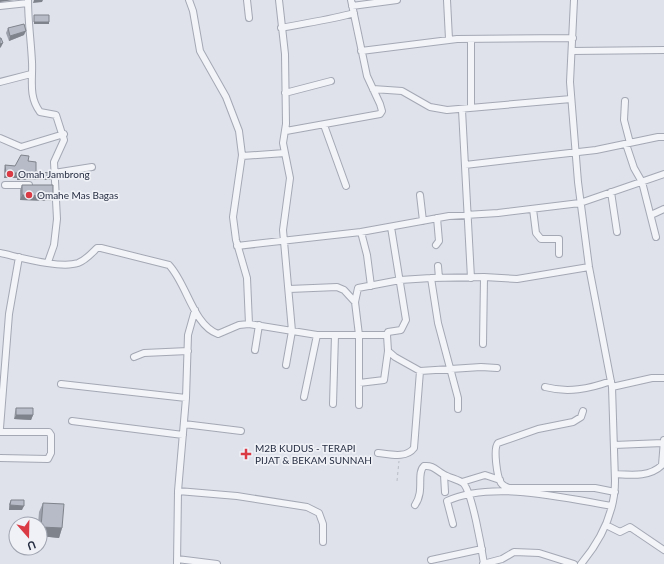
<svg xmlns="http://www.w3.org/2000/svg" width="664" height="564" font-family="Lato,sans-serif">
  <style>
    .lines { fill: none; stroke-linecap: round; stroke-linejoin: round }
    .minor-casing { stroke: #a4a8b4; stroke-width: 8 }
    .path { stroke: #b9bdc5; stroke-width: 1; stroke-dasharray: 3 3; stroke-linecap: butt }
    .minor { stroke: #f2f4f8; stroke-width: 6 }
    .wall { fill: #9da1ab }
    .shaded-wall { fill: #7f838b }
    .building { fill: #b6bbc7; stroke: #7f838b }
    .poi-dot { fill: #d93a44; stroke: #eff1f7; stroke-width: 1.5 }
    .labels { text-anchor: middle; stroke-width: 3.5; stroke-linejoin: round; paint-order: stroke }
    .poi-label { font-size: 10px; fill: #272e42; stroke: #eff1f7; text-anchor: start }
  </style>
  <rect width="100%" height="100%" fill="#dfe2ea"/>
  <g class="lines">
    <!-- minor casing -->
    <g class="minor-casing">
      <path id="minor" d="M28,0C28,21 31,41 32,62C33,79 28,96 40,112L56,115L64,140L54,162L57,219L54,245L48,262
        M189,0L193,11L200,51L226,97L239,131L242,155L233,217L236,240L247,278L249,324
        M247,0L249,18
        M279,0L285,54L286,124L283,143L290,178L283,230L292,331L286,365
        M447,0L449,39
        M574,0L570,82L578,182L589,267L612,387L615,481C615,512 601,540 581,564
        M0,6L28,3
        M352,6L397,0
        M281,28C305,23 330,20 354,13
        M361,51L457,39L573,38
        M572,51L664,50
        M0,82L31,74
        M373,89L402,91L430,107L447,110L571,99
        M285,93L331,81
        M625,101L624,120L630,143
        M471,108V39
        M462,110L471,278
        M324,125L346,186
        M286,131L380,114L382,111L380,104L367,76L351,0
        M0,138L21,147L64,134
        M626,144L634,168L642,182L656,237
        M242,156L285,153
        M465,165L596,150L658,137H664
        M54,173L92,167
        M5,185H29
        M611,192L617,232
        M420,195L423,221
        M533,209L536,233L541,239H559V254
        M651,215L664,209
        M361,232L367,255L371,286
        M436,245L439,241L437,218
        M237,246L361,232L449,216L498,213L580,203L664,174
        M0,253C19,257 60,269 78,263C86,260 91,254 97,248H101L169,265C187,284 193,325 218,334L239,325L249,324L317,335H387L388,351L395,357L420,371L481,367L497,368
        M438,266L439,278
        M431,278L438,323L458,398V409
        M289,289L337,287L344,290L355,302
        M387,335L388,332L401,330L406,320L391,227
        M483,344L484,277
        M255,350L259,325
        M134,357L144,353L188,351
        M359,383L384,380L388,351
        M61,384L186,398
        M545,387C568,393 589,389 611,381
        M612,387L652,378H664
        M304,397L317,335
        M333,404L335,335
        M359,405V335L355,302L358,288L400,280L431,278L484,277L517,279L589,267
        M583,411L581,417L573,422L538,429L498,443C493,448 497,477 501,483C503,486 506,487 509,488H595L615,492
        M72,421L183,435
        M184,424L241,431
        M0,428L9,314L19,257
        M0,432H49L51,435V453L48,459L0,458
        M614,445L663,443
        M378,453C389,454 406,459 414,448L420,371
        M615,474C632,475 650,477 662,465L664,440
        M444,475L445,492
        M462,482L485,475L500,480
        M178,491L237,496L307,507L319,513L323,524V542
        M415,505C425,491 416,473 424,466C433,465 436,470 443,474C449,478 458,479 463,483C472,491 482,550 484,564
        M453,524L447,501C492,480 565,498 612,506
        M606,525L620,532L630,527L664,550
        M177,559L217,564
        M431,560L482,549
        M177,564L178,491L186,398L188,335L195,310
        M483,564L502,559L514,552L539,553L574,564"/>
    </g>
    <!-- path -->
    <path class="path" d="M397,481L399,461"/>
    <!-- minor -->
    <use href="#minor" class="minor"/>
  </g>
  <!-- wall -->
  <path class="wall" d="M8,28L24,35L9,41L6,33Z
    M28,161L36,172L50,180H17V178H4V170L5,165L15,166Z
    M22,185L53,196L51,201L20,200V190Z
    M16,408L33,415L31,420L14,419L15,412Z
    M11,500L22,510H9V504Z
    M43,503L62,528L59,538L40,536V524H38L39,512Z"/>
  <!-- shaded-wall -->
  <path class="shaded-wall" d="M0,0H14L0,2Z
    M34,0H43L42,2L33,3Z
    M34,22H49V24H34Z
    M26,31L24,35L9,41L10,36Z
    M3,43L1,47L0,48V44Z
    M6,173H19L17,178H4Z
    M19,176H52L50,180H17Z
    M22,195L53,196L51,201L20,200Z
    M16,415H33L31,420L14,419Z
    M10,505L24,506L22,510H9Z
    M41,527L62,528L59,538L40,536V530Z"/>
  <!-- building -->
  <path class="building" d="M34,15H49V22H34Z
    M24,24L26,31L10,36L8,28Z
    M0,38H1L3,43L0,44Z
    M21,155L29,156L28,161L36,162V172L52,173V176H19V173H6L5,165L15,166Z
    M22,185H53V196L22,195Z
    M16,408H33V415H16Z
    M11,500H24V506L10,505Z
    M43,503L64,504L62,528L41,527Z"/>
  <!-- markers -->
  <g class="poi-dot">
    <circle cx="10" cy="174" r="4"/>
    <circle cx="29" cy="195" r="4"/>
    <path d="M244 448h4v4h4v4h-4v4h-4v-4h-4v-4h4z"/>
  </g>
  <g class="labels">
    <!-- poi labels -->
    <g class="poi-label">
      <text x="18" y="178">Omah Jambrong</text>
      <text x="37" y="199">Omahe Mas Bagas</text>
      <text x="255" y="452">M2B KUDUS - TERAPI<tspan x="255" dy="12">PIJAT &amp; BEKAM SUNNAH</tspan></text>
    </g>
  </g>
  <!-- north arrow -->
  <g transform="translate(28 536) rotate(160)"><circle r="19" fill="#eff1f7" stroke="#9fa3af"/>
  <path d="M0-3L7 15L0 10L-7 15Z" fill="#d93a44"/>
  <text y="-6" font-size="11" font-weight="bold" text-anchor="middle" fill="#272e42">U</text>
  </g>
</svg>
